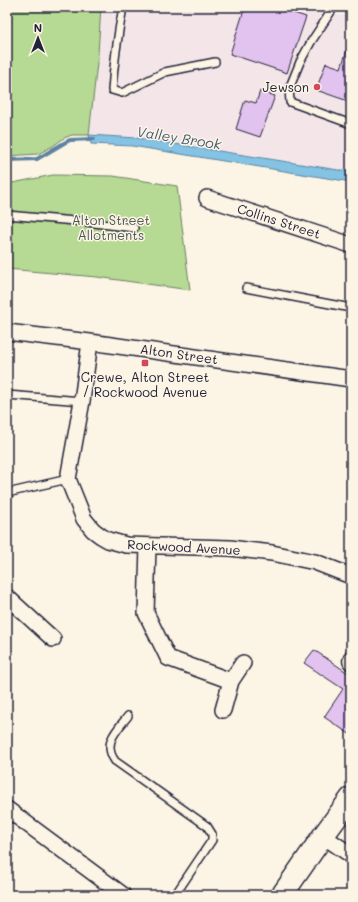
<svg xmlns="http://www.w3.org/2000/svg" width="358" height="902" font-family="Mali,sans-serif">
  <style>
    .built { fill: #f4e6e8 }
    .green { fill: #b6d993; stroke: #6c7e67 }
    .water { fill: #84c3e4; stroke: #5d83a0 }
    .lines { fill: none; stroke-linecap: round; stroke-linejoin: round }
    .stream { stroke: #5d83a0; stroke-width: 4 }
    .building { fill: #e2c2ee; stroke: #22223b }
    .lane-casing { stroke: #22223b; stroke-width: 10 }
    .street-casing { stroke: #22223b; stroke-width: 18 }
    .secondary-casing { stroke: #22223b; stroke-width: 24 }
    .lane { stroke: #fcf5e5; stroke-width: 7 }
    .street { stroke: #fcf5e5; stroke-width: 15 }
    .secondary { stroke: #fcf5e5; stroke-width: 21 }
    .poi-dot { fill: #d1495b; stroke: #fcf5e5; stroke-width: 1.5 }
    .labels { text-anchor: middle; stroke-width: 3; stroke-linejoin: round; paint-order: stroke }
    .poi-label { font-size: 13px; fill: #22223b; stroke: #fcf5e5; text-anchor: end }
    .park-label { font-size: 13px; fill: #4e5955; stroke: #fcf5e5 }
    .street-label { font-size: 13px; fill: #22223b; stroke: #fcf5e5 }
    .water-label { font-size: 14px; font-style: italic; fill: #445a76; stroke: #fcf5e5 }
  </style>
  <rect width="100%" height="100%" fill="#fcf5e5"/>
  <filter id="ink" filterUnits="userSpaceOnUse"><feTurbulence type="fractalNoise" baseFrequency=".025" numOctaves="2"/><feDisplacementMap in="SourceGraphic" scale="8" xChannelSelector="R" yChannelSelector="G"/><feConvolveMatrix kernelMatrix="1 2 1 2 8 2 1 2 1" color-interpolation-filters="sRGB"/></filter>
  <g filter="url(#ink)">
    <!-- built -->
    <path class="built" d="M101,7H328L338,15L351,14V172L137,138L89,135L98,54Z"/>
    <!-- green -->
    <path class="green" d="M7,7H101L98,54L89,135H72L64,138L53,146L38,154L7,156Z
      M53,175L113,176L177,186L190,290L97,277L7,269V184Z"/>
    <!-- water -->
    <path class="water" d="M89,135L137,138L351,172V182L132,146L91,144Z"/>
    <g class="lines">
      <!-- stream -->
      <path class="stream" d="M7,160L37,159L64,143L70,140L94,139"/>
    </g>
    <!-- building -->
    <path class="building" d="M245,7H276L306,17L287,73L230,54Z
      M349,44L351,45V102L316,90L326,63L341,68Z
      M260,91L275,96L260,137L236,129L245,100L256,103Z
      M314,650L351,675V735L324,717L343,689L304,663Z"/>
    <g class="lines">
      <!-- lane casing -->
      <g class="lane-casing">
        <path id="lane" d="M123,7C118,34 114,62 112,90L122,93L165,72L215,62
          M334,7L311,42L300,62L289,89L290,102L351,124
          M7,215L86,222L134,228
          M246,288L351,308
          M7,395L82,401
          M7,493L68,479
          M351,651C348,657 343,662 351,667
          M128,716C117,730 102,743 115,761L207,826L212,834V840L175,895"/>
      </g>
      <!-- street casing -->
      <g class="street-casing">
        <path id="street" d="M207,198L351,245
          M7,332L90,342L351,379
          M90,342L82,401L68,479L84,519L93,530L101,536L108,540L126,545L230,548L272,553L315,562L351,576
          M148,546L146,613L168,658L231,681
          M7,597L53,639
          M223,710L231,681L243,663
          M7,809L123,895
          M323,836L351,855"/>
      </g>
      <!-- secondary casing -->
      <g class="secondary-casing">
        <path id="secondary" d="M282,895L323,836L351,798"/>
      </g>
      <!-- lane -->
      <use href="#lane" class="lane"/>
      <!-- street -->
      <use href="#street" class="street"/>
      <!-- secondary -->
      <use href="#secondary" class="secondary"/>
    </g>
  </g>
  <!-- markers -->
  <g class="poi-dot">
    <circle cx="317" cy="87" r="4"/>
    <rect x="141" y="359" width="8" height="8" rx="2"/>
  </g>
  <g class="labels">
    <!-- poi labels -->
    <g class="poi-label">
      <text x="309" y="92">Jewson</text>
      <text x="145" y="382" text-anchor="middle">Crewe, Alton Street<tspan x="145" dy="15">/ Rockwood Avenue</tspan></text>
    </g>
    <!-- park labels -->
    <g class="park-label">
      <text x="111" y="225">Alton Street<tspan x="111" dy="15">Allotments</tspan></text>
    </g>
    <!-- street labels -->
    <g class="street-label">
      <text transform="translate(279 221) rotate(18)" y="5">Collins Street</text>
      <text transform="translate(179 354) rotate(8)" y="5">Alton Street</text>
      <text transform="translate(184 547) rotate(3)" y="5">Rockwood Avenue</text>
    </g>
    <!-- water labels -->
    <g class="water-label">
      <text transform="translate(179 138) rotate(9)" y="5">Valley Brook</text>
    </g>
  </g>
  <!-- margin -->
  <rect width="358" height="902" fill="none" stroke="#fcf5e5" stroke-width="24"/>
  <rect x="12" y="12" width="334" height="878" fill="none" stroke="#22223b" stroke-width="1.5" filter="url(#ink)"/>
  <!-- north arrow -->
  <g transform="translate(38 38)" stroke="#fcf5e5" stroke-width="3" paint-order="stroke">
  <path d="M0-3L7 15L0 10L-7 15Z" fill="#22223b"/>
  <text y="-6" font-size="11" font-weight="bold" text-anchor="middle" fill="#22223b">N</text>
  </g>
</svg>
